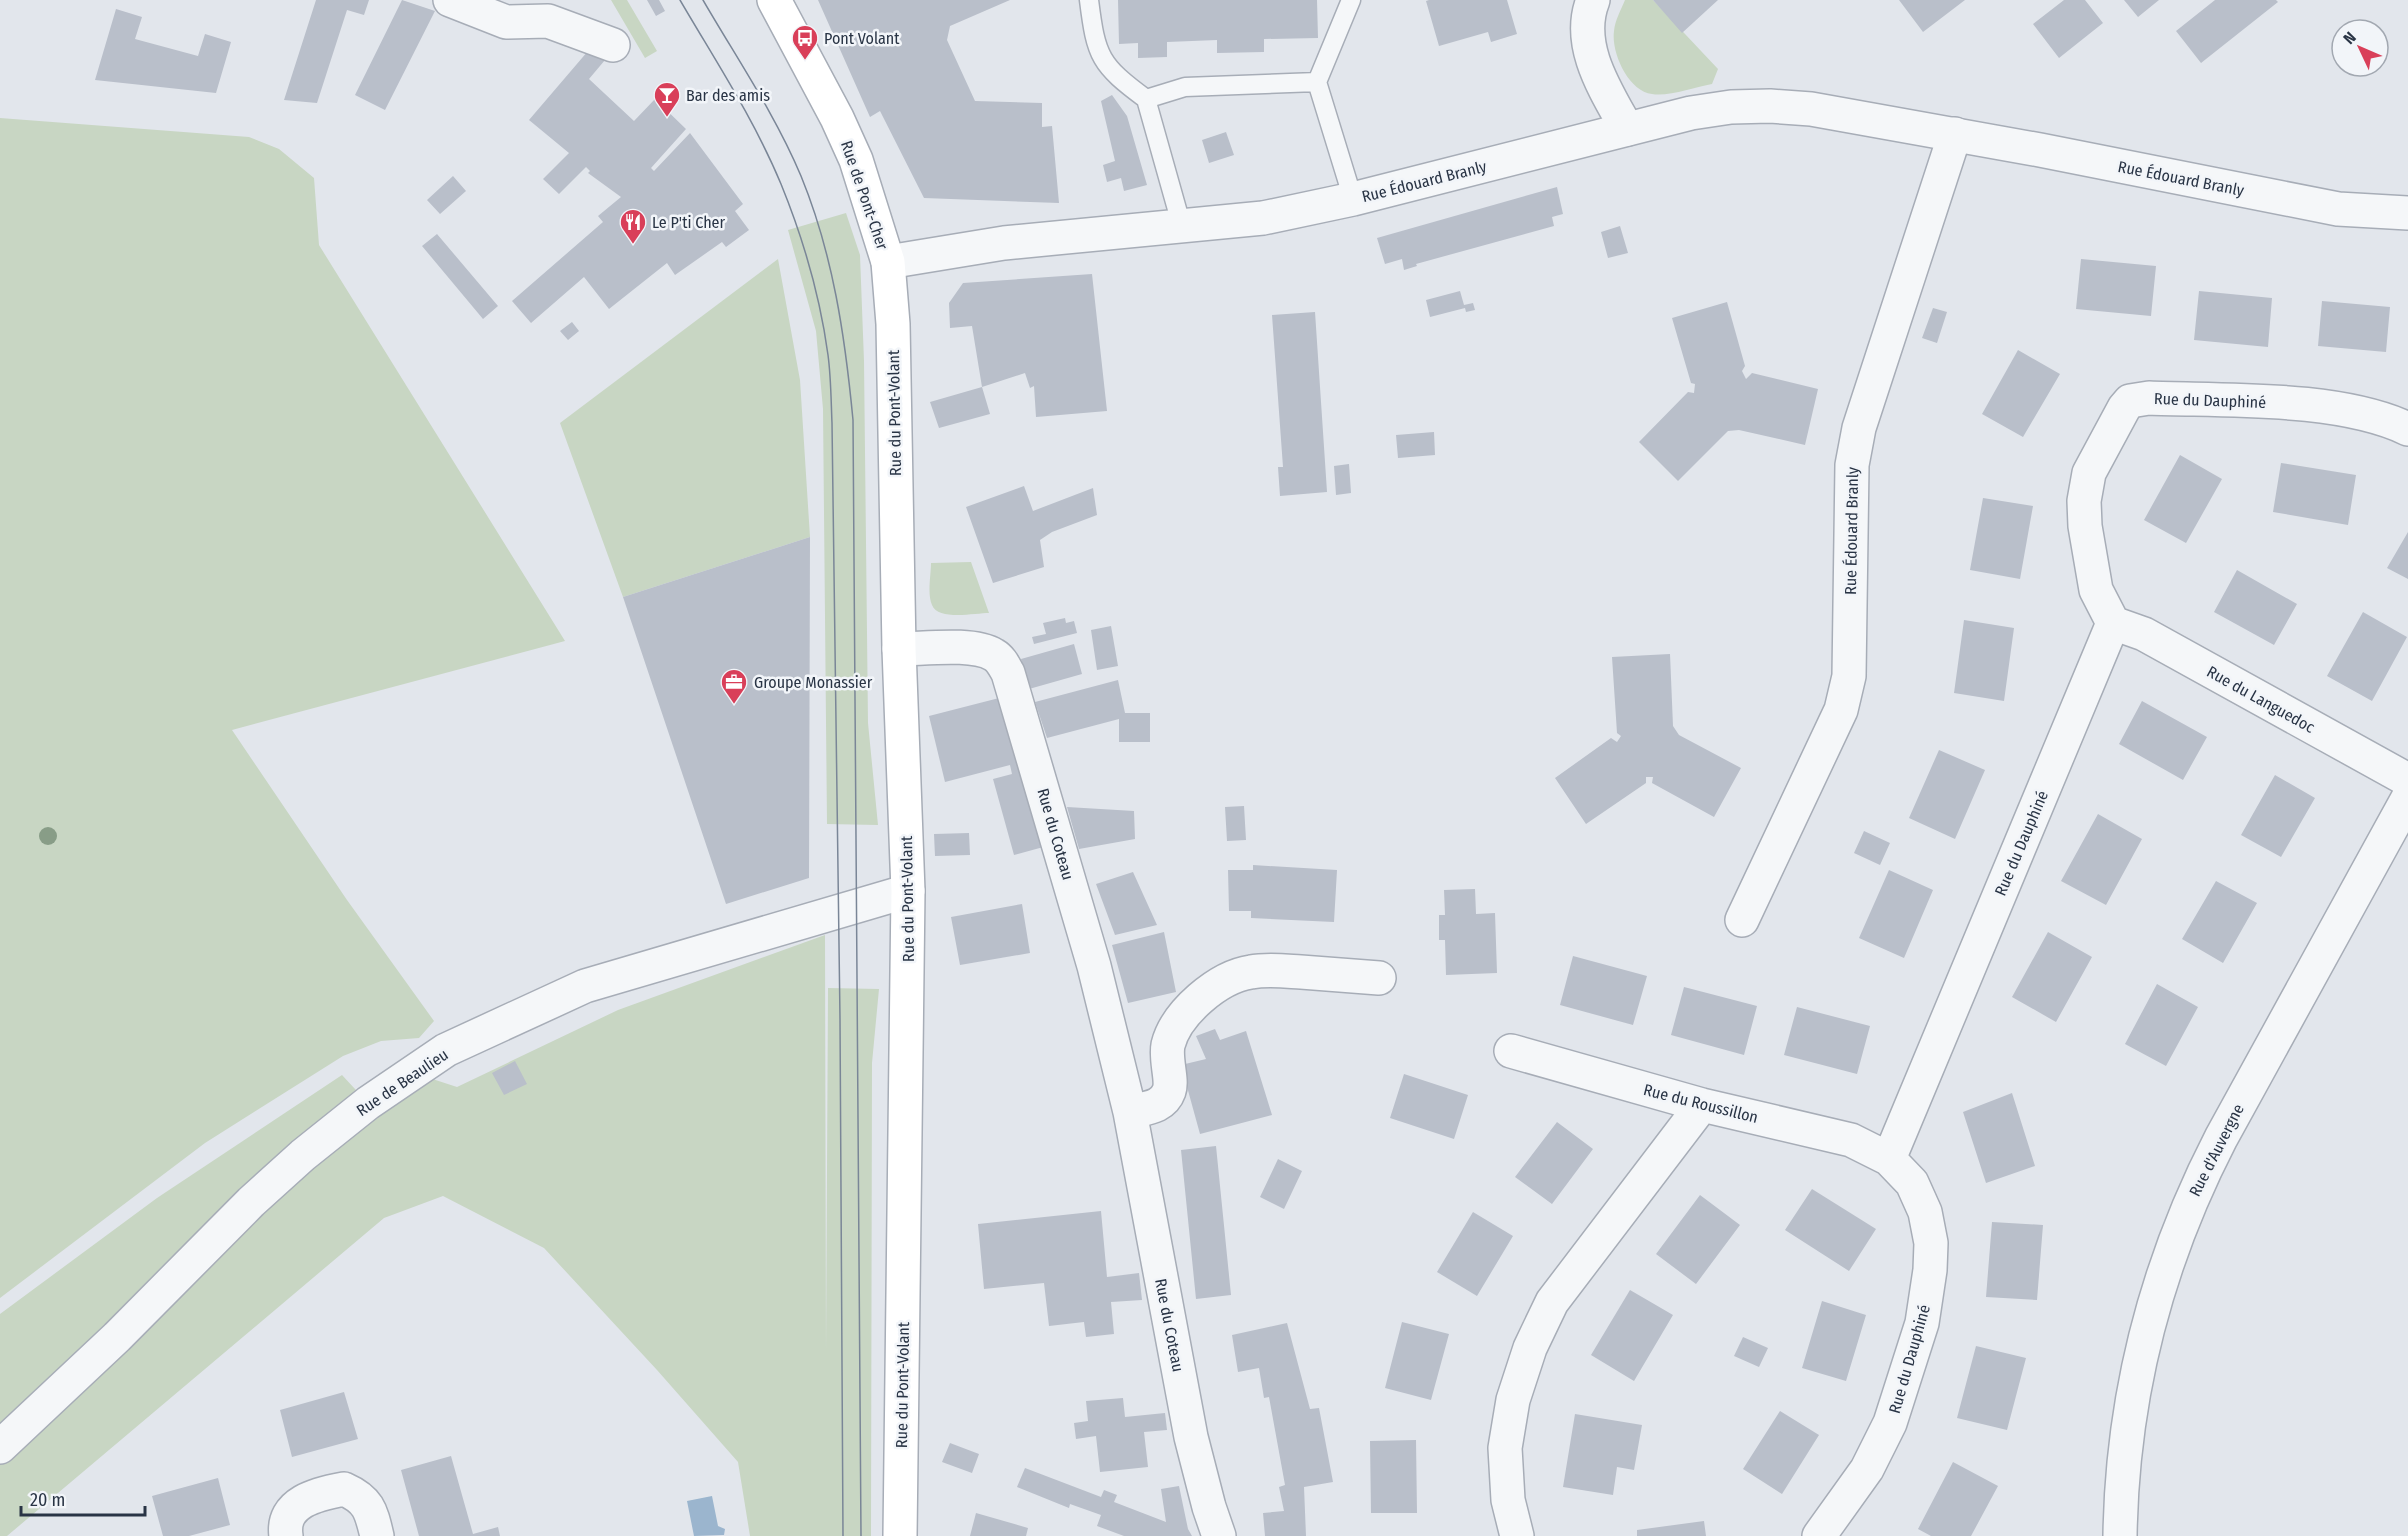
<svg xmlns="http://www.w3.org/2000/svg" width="2408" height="1536" font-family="'Fira Sans Condensed',sans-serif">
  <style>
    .green { fill: #c8d6c3 }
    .water { fill: #9bb5ce }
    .building { fill: #b9bfca }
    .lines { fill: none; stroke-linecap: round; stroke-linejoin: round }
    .service-casing { stroke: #a7adb7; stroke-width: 21 }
    .minor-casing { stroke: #a7adb7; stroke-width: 36 }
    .tertiary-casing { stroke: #a7adb7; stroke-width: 36 }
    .secondary-casing { stroke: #a7adb7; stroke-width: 36 }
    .service { stroke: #f5f7f9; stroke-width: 18 }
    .minor { stroke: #f5f7f9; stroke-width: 33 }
    .tertiary { stroke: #f5f7f9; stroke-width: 33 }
    .secondary { stroke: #fff; stroke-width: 33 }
    .tram { stroke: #7a8697; stroke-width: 1.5 }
    .tree { fill: #889d87 }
    .labels { text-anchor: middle; stroke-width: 5; stroke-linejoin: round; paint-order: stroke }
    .poi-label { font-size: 16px; fill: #293445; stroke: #f2f5f9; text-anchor: start }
    .street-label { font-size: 16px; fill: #293445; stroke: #f2f5f9 }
  </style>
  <rect width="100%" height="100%" fill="#e2e6ec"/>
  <!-- green -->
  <path class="green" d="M611,0H627L657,51L645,58Z
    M1625,0H1653L1718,69L1712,84C1695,87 1668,97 1652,94C1628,91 1611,52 1614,31C1615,20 1621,10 1625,0Z
    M0,118L249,137L279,149L314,178L319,245L565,641L232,730L347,900L434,1021L419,1038L381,1041L343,1056L205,1143L0,1298Z
    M846,213L860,255L864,361L868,723L878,825L827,824L823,409L816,331L788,230Z
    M778,259L800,380L810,537L623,597L560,423Z
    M971,562L989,613C975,613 938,621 932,605C927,594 931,575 931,563Z
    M825,935L826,1352L828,988L879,989L872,1063L871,1536H750L738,1462L657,1370L544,1248L443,1196L384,1218L7,1536H0V1314L157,1198L342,1075L368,1103L411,1072L457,1087L618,1010Z"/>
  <!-- water -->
  <path class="water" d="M712,1496L718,1526L725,1529L724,1535L694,1536L687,1501Z"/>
  <!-- building -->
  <path class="building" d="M316,0H369L364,15L347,10L317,103L284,100Z
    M402,0L435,11L385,110L355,95Z
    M647,0H659L665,11L656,16Z
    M818,0H1010L950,26L947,40L975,101L1042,103V127L1052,126L1059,203L924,198L880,111L870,117Z
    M1118,0H1317L1318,38L1264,39V52L1217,53V40L1167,42V57L1138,58V43L1119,44Z
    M1429,0H1507L1517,34L1491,42L1488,32L1439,46L1426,1Z
    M1653,0H1718L1682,33Z
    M1899,0H1965L1923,32Z
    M2064,0H2085L2103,23L2059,58L2033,24Z
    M2124,0H2159L2138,17Z
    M2215,0H2276L2278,2L2201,63L2176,31Z
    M116,9L142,17L135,39L198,56L205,34L231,42L216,93L95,80Z
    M588,51L605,60L589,79L634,121L655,99L686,129L651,168L654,171L690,133L743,204L735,211L749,230L726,247L722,242L675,275L667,263L609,309L584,277L531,323L512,301L603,222L598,216L621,197L588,173L590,171L586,167L559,194L543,179L569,153L529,120Z
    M1112,95L1127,116L1147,185L1124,191L1121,178L1107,182L1103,165L1115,161L1101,101Z
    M1226,132L1234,155L1209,163L1202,140Z
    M453,176L466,191L440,214L427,200Z
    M1557,187L1563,214L1552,217L1554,226L1416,264L1417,266L1404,270L1402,259L1385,264L1377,238Z
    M1620,226L1628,253L1608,258L1601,232Z
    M437,234L498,306L483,319L422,246Z
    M2081,259L2156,266L2151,316L2076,309Z
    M1092,274L1107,411L1036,417L1034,386L1030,388L1025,373L982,387L990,414L939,428L930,402L982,387L972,326L950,328L949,303L963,283Z
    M1460,291L1464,305L1473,303L1475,310L1466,312L1465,308L1430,317L1426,300Z
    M2199,291L2272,298L2268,347L2194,340Z
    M2322,301L2390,307L2386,352L2318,346Z
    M1727,302L1745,366L1742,371L1746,379L1752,373L1818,389L1805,445L1739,430L1728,431L1678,481L1639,442L1688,392L1694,393L1695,384L1691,383L1672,318Z
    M1933,308L1947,312L1937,343L1922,338Z
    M1315,312L1327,492L1280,496L1278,467H1283L1272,315Z
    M572,322L579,331L568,340L560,331Z
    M2018,350L2060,374L2023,437L1982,414Z
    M1434,432L1435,455L1398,458L1396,435Z
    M2180,455L2222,479L2186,543L2144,520Z
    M2281,463L2356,475L2348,525L2273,512Z
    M1349,464L1351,493L1336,495L1334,466Z
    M1024,486L1033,511L1093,488L1097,515L1052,532L1040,540L1044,567L993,583L966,507Z
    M1983,498L2033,506L2020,579L1970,570Z
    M2408,532V579L2387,568Z
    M810,537L809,878L726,904L623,597Z
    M2237,570L2297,604L2274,645L2214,612Z
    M2363,612L2407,637L2372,701L2327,676Z
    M1065,618L1066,623L1074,621L1077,633L1034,644L1032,637L1046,634L1043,623Z
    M1964,620L2014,628L2004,701L1954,693Z
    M1111,626L1118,666L1097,670L1091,630Z
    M1074,644L1082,674L1029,689L1021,659Z
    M1670,654L1673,726L1679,735L1741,768L1714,817L1652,783L1653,777H1646V783L1586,824L1555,778L1611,738L1617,742L1621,736L1617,733L1612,657Z
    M1118,680L1125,713H1150V742H1119V719L1047,738L1035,702Z
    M1003,697L1047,846L1014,855L993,779L1012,774L1010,765L945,782L929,716Z
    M2142,701L2207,737L2183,780L2119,744Z
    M1939,750L1985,770L1955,839L1909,818Z
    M2275,775L2315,798L2281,857L2241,835Z
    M1244,806L1246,840L1227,841L1225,807Z
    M1067,807L1134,811L1135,839L1079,849Z
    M2098,814L2142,839L2106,905L2061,881Z
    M1864,831L1890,843L1880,865L1854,853Z
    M969,833L970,855L935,856L934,834Z
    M1253,865L1337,870L1334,922L1251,918V911H1229L1228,870H1253Z
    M1889,870L1933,890L1904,958L1859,938Z
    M1133,872L1157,925L1115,935L1096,884Z
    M2216,881L2257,903L2223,963L2182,939Z
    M1475,889L1476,914L1495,913L1497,973L1446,975L1445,940H1439V915H1445L1444,890Z
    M1022,904L1030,953L960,965L951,917Z
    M1164,932L1176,992L1128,1003L1112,945Z
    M2048,932L2092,957L2056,1022L2012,997Z
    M1573,956L1647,976L1633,1025L1560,1005Z
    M2157,984L2198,1007L2166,1066L2125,1044Z
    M1684,987L1757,1006L1744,1055L1671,1035Z
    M1797,1007L1870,1026L1857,1074L1784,1055Z
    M1215,1029L1220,1040L1246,1031L1272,1115L1200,1134L1181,1065L1206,1059L1196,1036Z
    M515,1061L527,1084L504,1095L492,1073Z
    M1404,1074L1468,1095L1454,1139L1390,1118Z
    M2012,1093L2035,1166L1986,1183L1963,1112Z
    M1557,1122L1593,1149L1552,1204L1515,1177Z
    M1216,1146L1231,1295L1196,1299L1181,1150Z
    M1278,1159L1302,1171L1284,1209L1260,1197Z
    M1812,1189L1876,1229L1849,1271L1785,1230Z
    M1700,1195L1740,1225L1696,1284L1656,1254Z
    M1101,1211L1107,1277L1139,1273L1142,1300L1111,1302L1114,1334L1086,1337L1084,1322L1049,1326L1044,1283L984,1289L978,1224Z
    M1473,1212L1513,1236L1477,1296L1437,1272Z
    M1992,1222L2043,1225L2037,1300L1986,1297Z
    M1630,1290L1673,1315L1634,1381L1591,1355Z
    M1822,1301L1866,1315L1846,1381L1802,1368Z
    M1402,1322L1449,1334L1431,1400L1385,1388Z
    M1287,1323L1310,1409L1319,1408L1333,1482L1304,1487L1306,1536H1265L1263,1513L1284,1511L1279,1487L1285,1485L1269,1397L1264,1398L1259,1368L1238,1372L1232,1335Z
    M1743,1337L1768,1348L1759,1367L1734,1356Z
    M1976,1346L2026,1358L2007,1430L1957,1418Z
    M344,1392L358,1439L292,1457L280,1410Z
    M1123,1398L1125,1417L1165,1413L1167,1430L1144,1432L1148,1467L1100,1472L1096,1436L1076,1439L1074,1423L1088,1421L1086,1401Z
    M1780,1411L1819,1435L1782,1494L1743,1469Z
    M1575,1414L1642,1425L1634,1470L1617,1467L1613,1495L1563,1487Z
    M1416,1440L1417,1513H1371L1370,1441Z
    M950,1443L979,1454L972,1473L942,1462Z
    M451,1456L473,1534L498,1527L500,1536H419L401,1470Z
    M1953,1462L1998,1486L1971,1536H1931L1918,1529Z
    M1025,1468L1101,1497L1104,1490L1117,1495L1114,1502L1166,1522L1161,1489L1179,1486L1188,1529L1192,1536H1124L1097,1526L1101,1515L1070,1504L1069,1508L1017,1487Z
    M218,1478L230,1525L189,1536H163L152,1496Z
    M976,1513L1028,1528L1026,1536H970Z
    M1704,1521L1706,1536H1637V1530Z"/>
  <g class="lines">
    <!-- service casing -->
    <g class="service-casing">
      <path id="service" d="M1089,0C1096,57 1100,65 1146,99L1185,87L1317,82L1351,0
        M1317,82L1353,199
        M1146,99L1182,227"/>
    </g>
    <!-- minor casing -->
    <g class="minor-casing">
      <path id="minor" d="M450,0L506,22L548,21L613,45
        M1593,0C1575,45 1606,91 1627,129
        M2113,623L2096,590L2085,526L2084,501L2089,473L2124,408L2130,401L2149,398C2225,401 2339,396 2408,429
        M2113,623L2144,634L2408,780
        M899,649C923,649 973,642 994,655C1001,659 1004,666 1008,673L1094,966L1130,1112L1191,1437L1209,1507L1219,1536
        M1742,920L1841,710L1849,676L1852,465L1859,428L1955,134
        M1511,1051L1702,1105L1851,1140L1889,1159L1912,1183L1925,1212L1931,1243L1930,1270L1922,1323L1890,1423L1867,1469L1819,1536
        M1130,1112C1145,1108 1163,1108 1169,1091C1173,1080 1165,1060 1168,1045C1176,1013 1218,977 1251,972C1267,969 1284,971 1301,972C1327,974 1353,976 1379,978
        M1889,1159L2113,623
        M286,1536C281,1502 317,1494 344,1489C369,1500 371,1511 377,1536
        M1517,1536L1508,1500L1505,1448L1513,1400L1530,1348L1552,1302L1702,1105
        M2120,1536C2122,1397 2157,1262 2221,1138L2408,798"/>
    </g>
    <!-- tertiary casing -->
    <g class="tertiary-casing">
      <path id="tertiary" d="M888,262L1004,243L1263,218L1353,199L1691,113L1731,107L1770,106L1811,109L2040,150L2338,209L2408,213
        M0,1447L117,1337L251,1202L303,1155L368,1103L446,1050L585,986L908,891"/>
    </g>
    <!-- secondary casing -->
    <g class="secondary-casing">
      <path id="secondary" d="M774,0L837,118L856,160L888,262L893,324L899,649L908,891L900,1536"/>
    </g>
    <!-- service -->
    <use href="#service" class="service"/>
    <!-- minor -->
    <use href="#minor" class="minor"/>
    <!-- tertiary -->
    <use href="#tertiary" class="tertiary"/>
    <!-- secondary -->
    <use href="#secondary" class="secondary"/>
    <!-- tram -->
    <path class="tram" d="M680,0C715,60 754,119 781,184C803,238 820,296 828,355C831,377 831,400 832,423L840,1019L843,1536
      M703,0C736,57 775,114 801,176C833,254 845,336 853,420L861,1536"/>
  </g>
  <!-- trees -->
  <circle class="tree" cx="48" cy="836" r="9"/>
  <!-- icons -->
  <defs>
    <g id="bus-pin" transform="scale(1.35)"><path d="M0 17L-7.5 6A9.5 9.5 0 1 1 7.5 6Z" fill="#d93f59" stroke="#f2f5f9"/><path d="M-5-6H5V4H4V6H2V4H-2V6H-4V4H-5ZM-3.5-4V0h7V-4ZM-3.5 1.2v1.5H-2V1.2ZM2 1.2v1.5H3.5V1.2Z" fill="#fff"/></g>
    <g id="bar-pin" transform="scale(1.35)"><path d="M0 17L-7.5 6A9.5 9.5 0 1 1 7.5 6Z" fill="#d93f59" stroke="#f2f5f9"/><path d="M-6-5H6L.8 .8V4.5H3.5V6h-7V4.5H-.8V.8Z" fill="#fff"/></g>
    <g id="restaurant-pin" transform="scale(1.35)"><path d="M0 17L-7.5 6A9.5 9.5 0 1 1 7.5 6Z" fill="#d93f59" stroke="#f2f5f9"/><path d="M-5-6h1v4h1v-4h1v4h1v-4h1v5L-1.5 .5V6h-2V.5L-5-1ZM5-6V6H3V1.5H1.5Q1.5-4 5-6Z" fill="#fff"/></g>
    <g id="office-pin" transform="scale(1.35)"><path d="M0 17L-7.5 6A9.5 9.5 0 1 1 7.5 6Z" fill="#d93f59" stroke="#f2f5f9"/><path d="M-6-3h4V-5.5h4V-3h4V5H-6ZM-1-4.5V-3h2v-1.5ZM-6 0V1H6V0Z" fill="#fff"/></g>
  </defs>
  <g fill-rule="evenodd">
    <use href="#bus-pin" x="805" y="38"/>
    <use href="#bar-pin" x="667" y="95"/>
    <use href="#restaurant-pin" x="633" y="222"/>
    <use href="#office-pin" x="734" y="682"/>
  </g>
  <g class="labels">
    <!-- poi labels -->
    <g class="poi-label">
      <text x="824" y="44">Pont Volant</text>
      <text x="686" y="101">Bar des amis</text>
      <text x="652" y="228">Le P'ti Cher</text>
      <text x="754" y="688">Groupe Monassier</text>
    </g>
    <!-- street labels -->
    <g class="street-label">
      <text transform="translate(2181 178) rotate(11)" y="6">Rue Édouard Branly</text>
      <text transform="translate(1424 181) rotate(-14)" y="6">Rue Édouard Branly</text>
      <text transform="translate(865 195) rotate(71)" y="6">Rue de Pont-Cher</text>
      <text transform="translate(2210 400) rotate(2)" y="6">Rue du Dauphiné</text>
      <text transform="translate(894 413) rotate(-91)" y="6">Rue du Pont-Volant</text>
      <text transform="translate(1851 531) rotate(-89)" y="6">Rue Édouard Branly</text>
      <text transform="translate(2261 699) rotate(29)" y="6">Rue du Languedoc</text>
      <text transform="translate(1056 834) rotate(74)" y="6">Rue du Coteau</text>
      <text transform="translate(2021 843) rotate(-67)" y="6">Rue du Dauphiné</text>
      <text transform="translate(907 899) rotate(-91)" y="6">Rue du Pont-Volant</text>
      <text transform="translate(402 1082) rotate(-34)" y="6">Rue de Beaulieu</text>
      <text transform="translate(1701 1103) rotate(14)" y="6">Rue du Roussillon</text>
      <text transform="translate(2216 1150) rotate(-63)" y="6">Rue d'Auvergne</text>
      <text transform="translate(1170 1325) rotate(79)" y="6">Rue du Coteau</text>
      <text transform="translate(1909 1359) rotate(-74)" y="6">Rue du Dauphiné</text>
      <text transform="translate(902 1385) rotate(-89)" y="6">Rue du Pont-Volant</text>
    </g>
  </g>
  <!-- north arrow -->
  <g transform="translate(2360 48) rotate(314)"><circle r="28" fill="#f2f5f9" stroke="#a2a8b1" stroke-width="1.5"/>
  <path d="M0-4.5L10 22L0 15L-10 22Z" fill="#d93f59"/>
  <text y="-9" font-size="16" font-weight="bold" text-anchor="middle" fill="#293445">N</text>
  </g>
  <!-- scale -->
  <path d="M21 1506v9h124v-9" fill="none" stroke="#293445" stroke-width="3"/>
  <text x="30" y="1506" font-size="18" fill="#293445" stroke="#f2f5f9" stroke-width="4.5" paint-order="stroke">20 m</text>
</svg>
